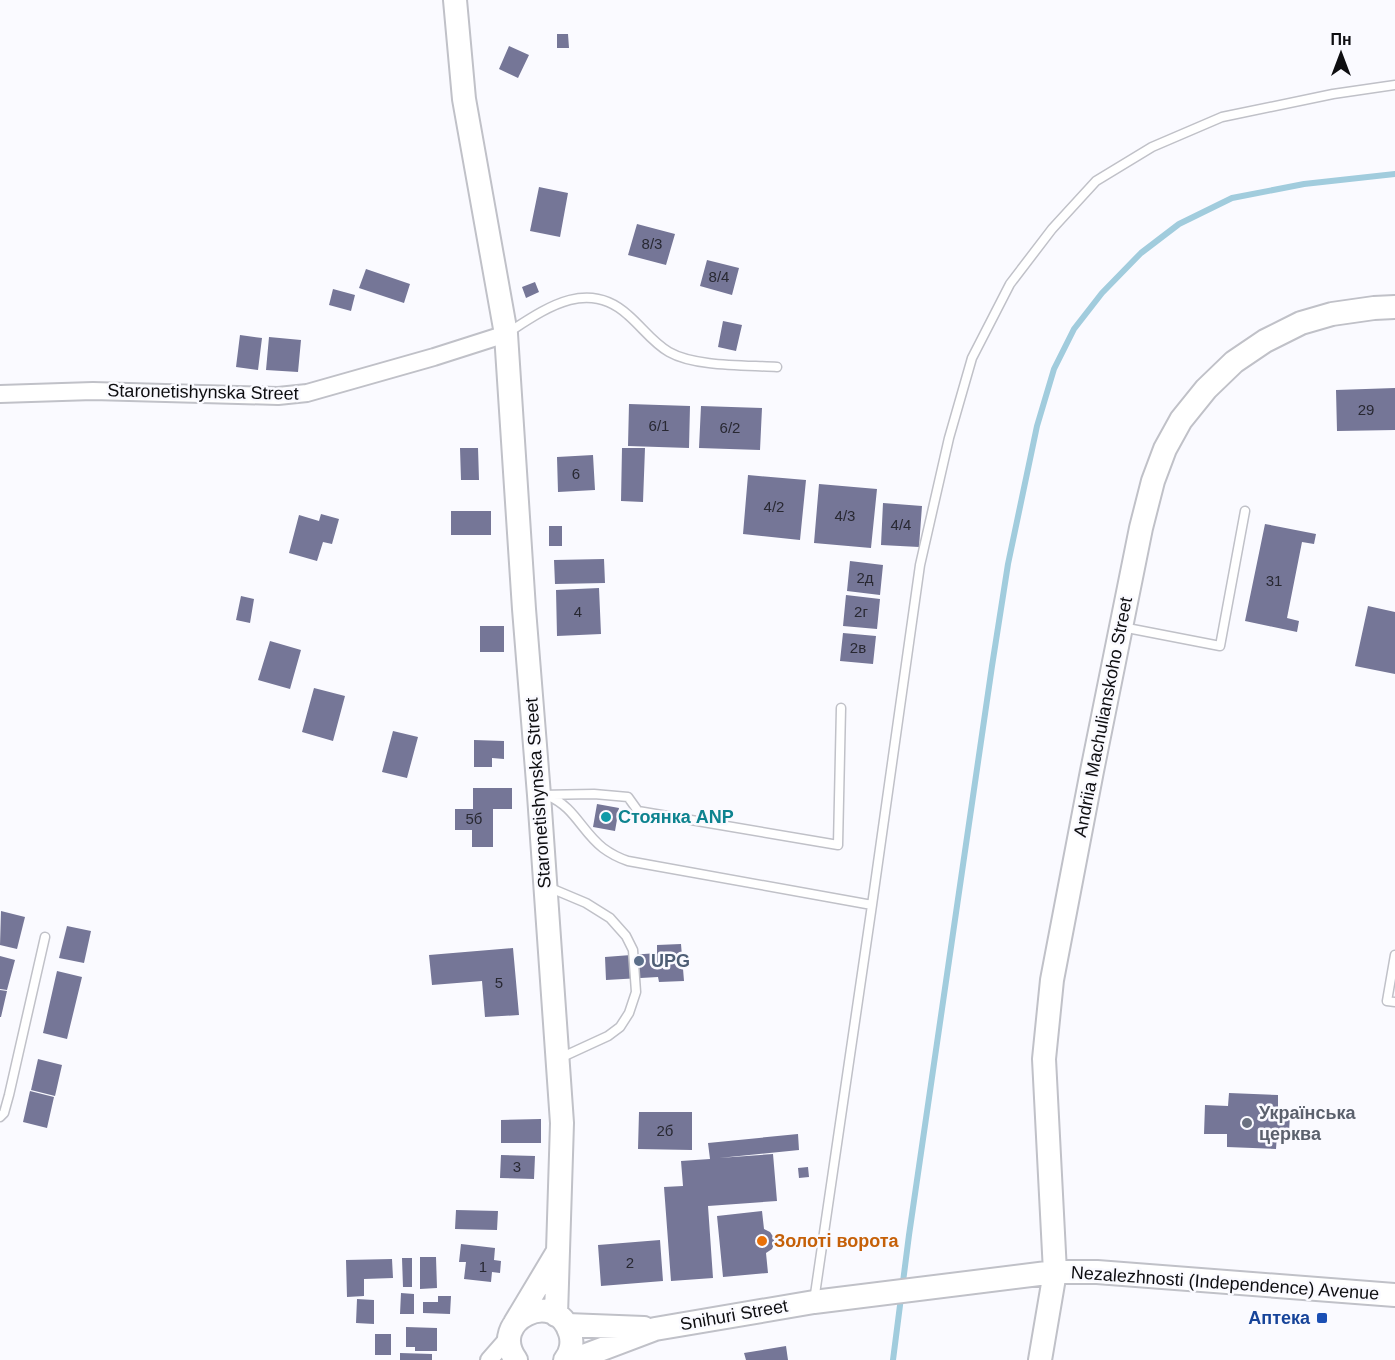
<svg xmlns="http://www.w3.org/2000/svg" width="1395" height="1360" font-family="Helvetica,sans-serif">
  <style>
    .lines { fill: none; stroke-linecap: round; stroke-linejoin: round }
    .stream { stroke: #a1ccdd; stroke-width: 6 }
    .building { fill: #757697 }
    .lane-casing { stroke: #c0c1c8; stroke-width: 11 }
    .street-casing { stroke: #c0c1c8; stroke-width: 20 }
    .secondary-casing { stroke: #c0c1c8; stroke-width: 26 }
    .lane { stroke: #fff; stroke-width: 8 }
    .street { stroke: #fff; stroke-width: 16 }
    .secondary { stroke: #fff; stroke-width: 22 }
    .culture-dot { fill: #0f9aa8; stroke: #fafaff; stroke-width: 2 }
    .service-dot { fill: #5c6f8a; stroke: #fafaff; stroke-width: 2 }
    .worship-dot { fill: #6b7280; stroke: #fafaff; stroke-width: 2 }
    .food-dot { fill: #e8710a; stroke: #fafaff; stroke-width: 2 }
    .transit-dot { fill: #1a4fb4; stroke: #fafaff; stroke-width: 2 }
    .labels { text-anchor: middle; stroke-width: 5; stroke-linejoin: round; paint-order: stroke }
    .number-label { font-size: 15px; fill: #282832 }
    .street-label { font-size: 18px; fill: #0e0e11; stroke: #fafaff }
    .culture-label { font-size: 18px; font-weight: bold; fill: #0d838f; stroke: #fafaff; text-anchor: start }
    .service-label { font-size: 18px; font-weight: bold; fill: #4e5e75; stroke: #fafaff; text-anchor: start }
    .worship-label { font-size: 18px; font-weight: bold; fill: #5b616d; stroke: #fafaff; text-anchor: start }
    .food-label { font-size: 18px; font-weight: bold; fill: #c56008; stroke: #fafaff; text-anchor: start }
    .transit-label { font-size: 18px; font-weight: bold; fill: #164399; stroke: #fafaff; text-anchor: end }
  </style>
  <rect width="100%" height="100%" fill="#fafaff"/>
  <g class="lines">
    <!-- stream -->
    <path class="stream" d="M893,1360L909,1235L992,666L1008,564L1037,426L1054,369L1074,329L1102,293L1141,253L1179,224L1232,198L1304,184L1395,174"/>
  </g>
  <!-- building -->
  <path class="building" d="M557,34H568L569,48H557Z
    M509,46L529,55L518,78L499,69Z
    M539,187L568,193L560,237L530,231Z
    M637,224L675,234L666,265L628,255Z
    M707,260L739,268L732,295L700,286Z
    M366,269L410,284L404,303L359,288Z
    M535,282L539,292L526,298L522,287Z
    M333,289L355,295L351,311L329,305Z
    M723,321L742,325L736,351L718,347Z
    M240,335L262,338L258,370L236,367Z
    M269,337L301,340L298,372L266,370Z
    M1395,388V430L1337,431L1336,390Z
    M629,404L690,406L689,448L628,446Z
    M701,406L762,408L760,450L699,448Z
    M460,448H478L479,480H461Z
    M622,448H645L643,502L621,501Z
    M593,455L595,490L558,492L557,457Z
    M748,475L806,480L800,540L743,534Z
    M819,484L877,489L871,548L814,543Z
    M883,503L922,506L919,547L881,545Z
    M451,511H491V535H451Z
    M321,514L339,519L332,544L323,542L317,561L289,553L299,515L319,521Z
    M1265,524L1316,534L1314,544L1302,542L1287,618L1299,621L1297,632L1245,621Z
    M549,526H562V546H549Z
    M604,559L605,583L555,584L554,560Z
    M850,561L883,565L880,595L847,591Z
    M599,588L601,634L557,636L556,590Z
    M846,595L880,599L877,629L843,626Z
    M241,596L254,599L250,623L236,620Z
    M1368,606L1395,612V674L1355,666Z
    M480,626H504V652H480Z
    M843,633L876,636L873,664L840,661Z
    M270,641L301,650L290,689L258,680Z
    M314,688L345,696L333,741L302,732Z
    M393,731L418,737L407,778L382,772Z
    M474,740L504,741V759L492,758V767H474Z
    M473,788H512V809H493V847H472V830H455V809H473Z
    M597,804L619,808L615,831L593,827Z
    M1,911L25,917L17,949L0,945Z
    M67,926L91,931L84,963L59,958Z
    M681,944L684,981L659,982L658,977L606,980L605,957L657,953V945Z
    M513,948L519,1015L485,1017L482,981L432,985L429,955Z
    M0,956L15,960L7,990L0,989Z
    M57,971L82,977L67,1039L43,1033Z
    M0,990L7,991L1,1017H0Z
    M38,1059L62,1065L55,1096L31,1090Z
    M30,1091L54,1097L47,1128L23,1122Z
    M1229,1093L1278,1095V1108L1290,1116L1289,1131L1277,1135L1276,1149L1227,1147V1134H1204L1205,1105L1228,1106Z
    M639,1112H692V1150L638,1149Z
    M541,1119V1143H501V1120Z
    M798,1134L799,1150L719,1158L773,1154L777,1201L708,1206L713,1278L671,1281L664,1187L683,1186L681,1161L710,1159L708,1143Z
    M501,1155L535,1156L534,1179L500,1178Z
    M808,1167L809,1177L799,1178L798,1168Z
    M456,1210L498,1211L497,1230L455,1229Z
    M762,1211L764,1229L770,1232L774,1238V1244L772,1249L766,1253L768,1273L723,1277L717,1216Z
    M660,1240L663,1281L601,1286L598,1245Z
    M461,1244L495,1248L494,1260L501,1261L500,1273L492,1272L491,1282L464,1279L466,1262H459Z
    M420,1257H436L437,1288L420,1289Z
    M402,1258H412V1287H403Z
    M392,1259L393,1278L364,1279V1296L347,1297L346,1260Z
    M401,1293L414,1294V1314H400Z
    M438,1296H451L450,1314L423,1313V1302H438Z
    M357,1299L374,1300V1324L356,1323Z
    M406,1327L437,1328V1351H415V1347H406Z
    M375,1334H391V1355H375Z
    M786,1346L788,1360H746L744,1353Z
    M400,1353L432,1354V1360H400Z"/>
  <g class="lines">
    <!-- lane casing -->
    <g class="lane-casing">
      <path id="lane" d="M509,332C546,308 588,278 628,315C642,327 653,343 669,352C695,367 747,365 777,367
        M1122,627L1220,646L1245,511
        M540,795L594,794L628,797L638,811L838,845L841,708
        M548,796C574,806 582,832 603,848C611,854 619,858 628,861L872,905
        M548,887L586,903L610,918L626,936L633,950L636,992L629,1013L620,1027L608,1036L558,1059
        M1395,955L1387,1001L1395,1002
        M0,1117L4,1113L9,1095L45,937
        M814,1301L872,905L920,565L949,438L972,358L1010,284L1052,229L1096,181L1152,147L1222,117L1333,94L1395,85"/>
    </g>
    <!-- street casing -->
    <g class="street-casing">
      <path id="street" d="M0,394L93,391L278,396L307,393L434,357L506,334
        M489,1360L510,1336"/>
    </g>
    <!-- secondary casing -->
    <g class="secondary-casing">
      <path id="secondary" d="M455,0L464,99L506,334L524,609L539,795L562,1123L556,1315
        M515,1323L557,1253
        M567,1325L644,1328
        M516,1360C487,1320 556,1287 570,1333C573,1342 571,1353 565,1360
        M573,1360L655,1329L814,1302L1055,1272H1097L1395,1295
        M1040,1360L1055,1272L1044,1059L1052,980L1092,771L1141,528L1153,481L1165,449L1181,420L1206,389L1234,362L1265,341L1301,323L1332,314L1374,308L1395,307"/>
    </g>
    <!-- lane -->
    <use href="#lane" class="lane"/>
    <!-- street -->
    <use href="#street" class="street"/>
    <!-- secondary -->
    <use href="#secondary" class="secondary"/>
  </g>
  <!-- markers -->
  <circle class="culture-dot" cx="606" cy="817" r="6"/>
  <circle class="service-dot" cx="639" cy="961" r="6"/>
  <circle class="worship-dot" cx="1247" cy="1123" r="6"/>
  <circle class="food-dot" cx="762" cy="1241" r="6"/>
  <rect class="transit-dot" x="1316" y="1312" width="12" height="12" rx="3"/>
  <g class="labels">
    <!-- number labels -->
    <g class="number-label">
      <text x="652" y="249">8/3</text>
      <text x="719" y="282">8/4</text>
      <text x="1366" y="415">29</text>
      <text x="659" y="431">6/1</text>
      <text x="730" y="433">6/2</text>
      <text x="576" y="479">6</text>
      <text x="774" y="512">4/2</text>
      <text x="845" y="521">4/3</text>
      <text x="901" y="530">4/4</text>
      <text x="865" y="583">2д</text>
      <text x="1274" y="586">31</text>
      <text x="578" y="617">4</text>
      <text x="861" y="617">2г</text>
      <text x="858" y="653">2в</text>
      <text x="474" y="824">5б</text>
      <text x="499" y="988">5</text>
      <text x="665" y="1136">2б</text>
      <text x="517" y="1172">3</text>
      <text x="630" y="1268">2</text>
      <text x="483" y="1272">1</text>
    </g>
    <!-- street labels -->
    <g class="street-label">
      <text transform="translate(203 392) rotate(1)" y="6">Staronetishynska Street</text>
      <text transform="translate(1103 717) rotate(-79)" y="6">Andriia Machulianskoho Street</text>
      <text transform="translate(538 793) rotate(-94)" y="6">Staronetishynska Street</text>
      <text transform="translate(1225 1283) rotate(4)" y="6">Nezalezhnosti (Independence) Avenue</text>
      <text transform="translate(734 1315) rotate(-10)" y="6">Snihuri Street</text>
    </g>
    <!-- culture labels -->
    <g class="culture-label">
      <text x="618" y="823">Стоянка ANP</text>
    </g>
    <!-- service labels -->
    <g class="service-label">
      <text x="651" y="967">UPG</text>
    </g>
    <!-- worship labels -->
    <g class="worship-label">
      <text x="1259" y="1119">Українська<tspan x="1259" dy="21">церква</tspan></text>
    </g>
    <!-- food labels -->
    <g class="food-label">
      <text x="774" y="1247">Золоті ворота</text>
    </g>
    <!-- transit labels -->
    <g class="transit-label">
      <text x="1310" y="1324">Аптека</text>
    </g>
  </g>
  <!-- north arrow -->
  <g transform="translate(1341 54)" stroke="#fafaff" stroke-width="4.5" paint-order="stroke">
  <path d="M0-4.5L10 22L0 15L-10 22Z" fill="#0e0e11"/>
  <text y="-9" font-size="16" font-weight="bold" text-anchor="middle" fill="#0e0e11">Пн</text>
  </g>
</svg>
